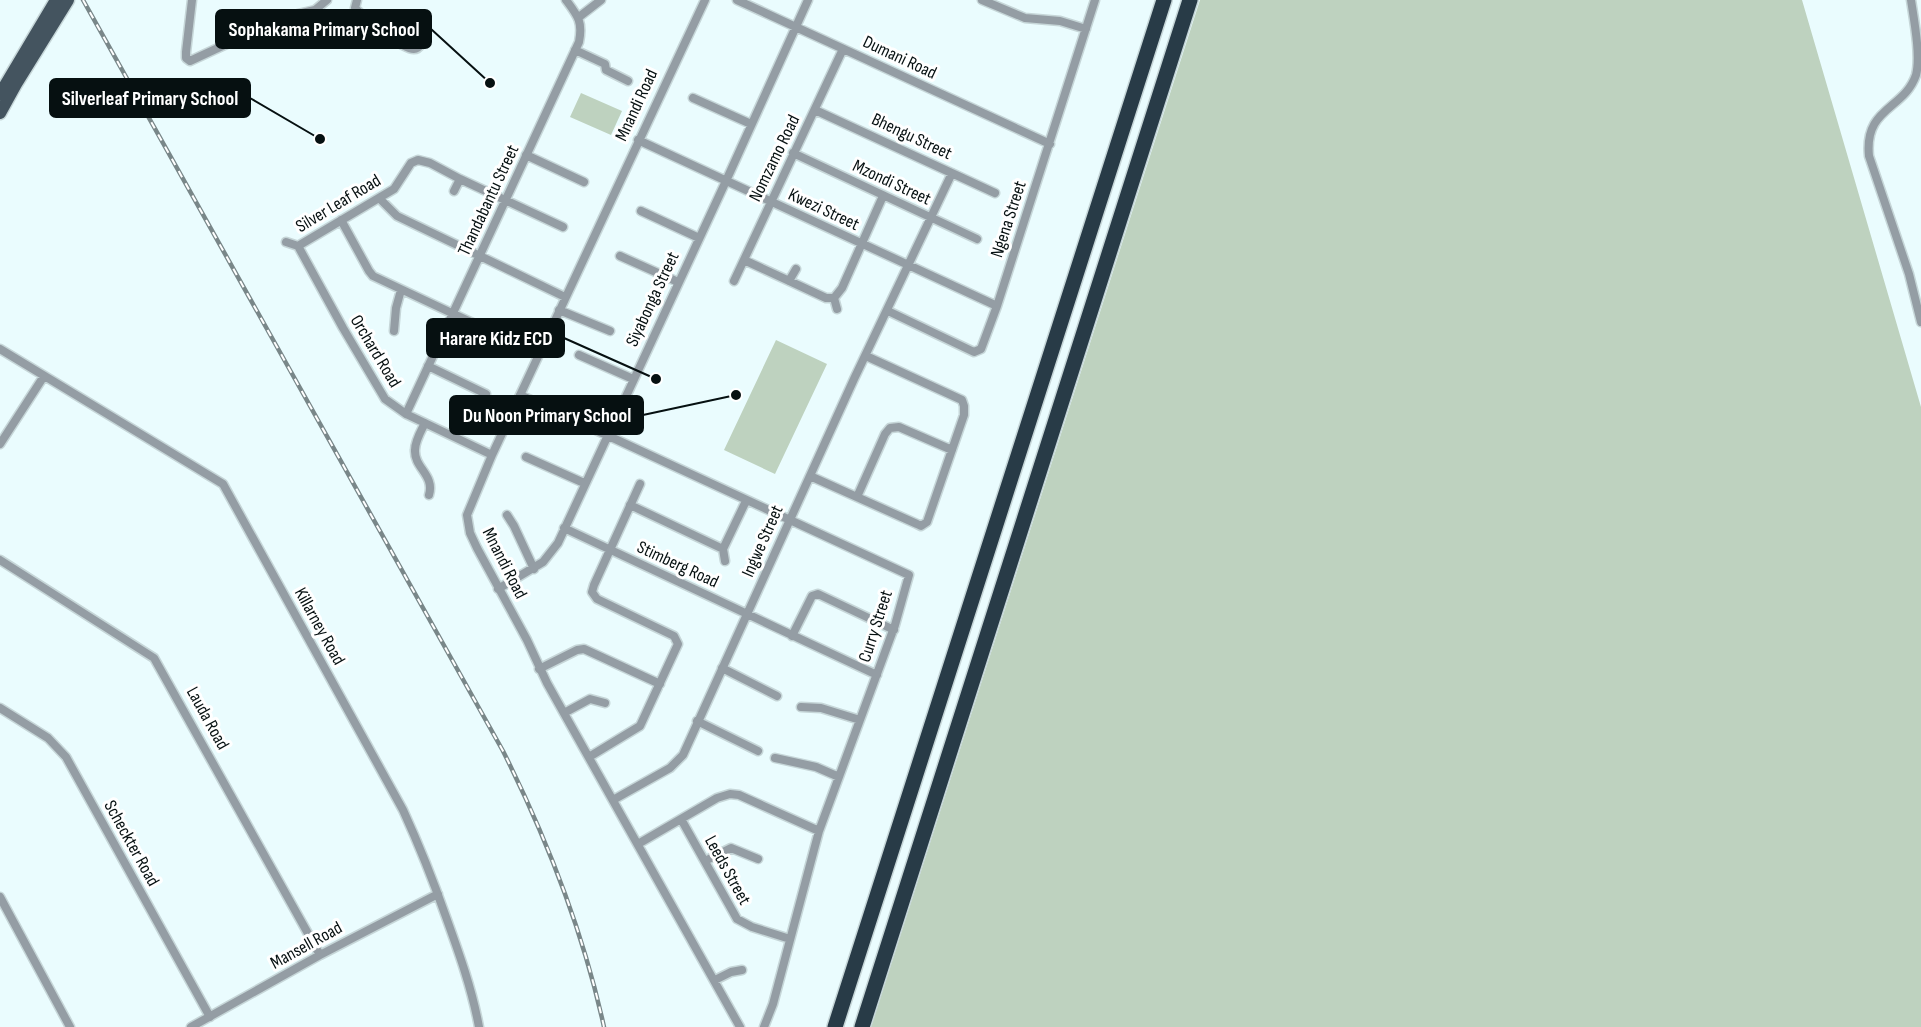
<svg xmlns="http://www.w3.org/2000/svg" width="1921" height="1027" font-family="'Sofia Sans Condensed',sans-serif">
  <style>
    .green { fill: #bed2bf }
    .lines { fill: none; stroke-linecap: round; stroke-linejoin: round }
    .street-casing { stroke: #c6d6d8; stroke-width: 11 }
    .primary-casing { stroke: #c6d6d8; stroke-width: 15 }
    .highway-casing { stroke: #c6d6d8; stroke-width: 18 }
    .street { stroke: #949da4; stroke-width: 8 }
    .primary { stroke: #44545f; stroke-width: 12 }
    .highway { stroke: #283b47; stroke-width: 15 }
    .rail-casing { stroke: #798789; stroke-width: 4.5 }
    .rail { stroke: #fff; stroke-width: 2; stroke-dasharray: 7; stroke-linecap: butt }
    .labels { text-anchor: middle; stroke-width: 6; stroke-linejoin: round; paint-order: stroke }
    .street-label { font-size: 18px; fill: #061011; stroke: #fff }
    .leader { fill: none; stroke: #061011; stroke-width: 2 }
    .callout-dot { fill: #061011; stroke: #fff; stroke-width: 2 }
    .callout { fill: #061011; stroke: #061011; stroke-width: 2 }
    .callout-label { font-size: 20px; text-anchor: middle; font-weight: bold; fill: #fff }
  </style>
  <rect width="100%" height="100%" fill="#eafcfe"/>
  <!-- green -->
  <path class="green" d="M1200,0H1802L1921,407V1027H871Z
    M581,93L622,111L611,135L570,117Z
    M776,340L827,364L775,474L724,450Z"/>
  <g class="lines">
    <!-- street casing -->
    <g class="street-casing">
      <path id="street" d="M192,0L186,52V58L190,61L285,17L315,10L327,0
        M357,0L355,8C363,17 403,50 414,49C420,49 424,40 425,35L415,24L404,19L399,21L390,36
        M705,0L492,455L467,515L470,533L477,548L527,640L547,683L740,1027
        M737,0L1050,144
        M982,0L1025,18L1060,21L1086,29
        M1911,0C1914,20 1921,56 1916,75C1904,110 1864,107 1869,156L1909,274L1921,322
        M579,17L601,0
        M575,50L605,64L606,70L628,81
        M693,98L751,124
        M815,110L995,193
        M638,140L997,306
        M793,153L977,239
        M526,155L584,182
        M454,191L460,179
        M380,199L397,216L565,297
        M641,211L699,238
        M341,220L369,271L373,276L511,341
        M286,242L298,246
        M298,246L394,189L411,163L418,160L430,163L460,179L563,227
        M298,246L343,328L385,399L406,414L492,455
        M620,256L678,282
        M744,260L826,298H834L842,288L883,196
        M734,281L843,49
        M789,281L796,269
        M834,298L837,309
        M559,310L610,331
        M888,311L974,352L981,349L997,306L1095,0
        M394,331L396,308L401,290
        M0,349L223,484L403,810C419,845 433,880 446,917C459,953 472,989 479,1027
        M579,355L633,379
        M428,366L486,394
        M520,395L909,575L895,625L819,831L773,1004L764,1027
        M406,414L579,42C583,22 578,16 566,0
        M425,423C421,431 415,441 415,450C414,468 435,475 429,495
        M0,444L44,376
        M526,457L584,483
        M810,476L917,524L921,526L927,522L964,415V406L962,400L866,356
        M857,497L885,434L890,428L899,427L952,450
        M630,505L723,549L746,501
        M507,515L514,526L534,569
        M564,528L877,675
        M723,549L725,561
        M0,560L154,658L320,955
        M498,589L543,562L558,543L726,181L808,0
        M792,636L812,596L818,594L894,630
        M722,668L777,696
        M539,669L577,650L584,649L660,684
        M801,707L821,708L860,720
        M0,708L48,738L66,757L210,1017
        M564,713L590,699L605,703
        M697,721L758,751
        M589,757L640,726L678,644L674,636L597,599L592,592L594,585L640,484
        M775,758L816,767L839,777
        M613,800L670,768L683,755L854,379L952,173
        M681,819L737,919L752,927L790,939
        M638,844L717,798L730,794L739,795L819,831
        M705,861L731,848L758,859
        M0,897L70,1027
        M715,980L731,972L742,970
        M191,1027L320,955L438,894"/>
    </g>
    <!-- primary casing -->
    <g class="primary-casing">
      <path id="primary" d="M0,94L56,0
        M0,113L16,84L68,0"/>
    </g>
    <!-- highway casing -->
    <g class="highway-casing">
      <path id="highway" d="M835,1027L1164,0
        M862,1027L1190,0"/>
    </g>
    <!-- street -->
    <use href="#street" class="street"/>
    <!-- primary -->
    <use href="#primary" class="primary"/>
    <!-- highway -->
    <use href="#highway" class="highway"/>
    <!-- rail casing -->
    <g class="rail-casing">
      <path id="rail" d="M83,0L503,751C547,839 583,931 604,1027"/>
    </g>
    <!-- rail -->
    <use href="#rail" class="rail"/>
  </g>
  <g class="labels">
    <!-- street labels -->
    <g class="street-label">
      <text transform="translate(900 57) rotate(25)" y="6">Dumani Road</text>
      <text transform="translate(636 105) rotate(-65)" y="6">Mnandi Road</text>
      <text transform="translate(912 136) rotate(25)" y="6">Bhengu Street</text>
      <text transform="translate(774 158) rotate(-64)" y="6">Nomzamo Road</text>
      <text transform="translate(892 182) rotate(25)" y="6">Mzondi Street</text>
      <text transform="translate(488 200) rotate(-65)" y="6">Thandabantu Street</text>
      <text transform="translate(338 203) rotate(-31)" y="6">Silver Leaf Road</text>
      <text transform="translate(824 209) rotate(25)" y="6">Kwezi Street</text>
      <text transform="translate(1008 219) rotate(-72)" y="6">Ngena Street</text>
      <text transform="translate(652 299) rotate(-65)" y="6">Siyabonga Street</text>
      <text transform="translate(376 351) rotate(59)" y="6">Orchard Road</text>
      <text transform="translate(762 541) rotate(-66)" y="6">Ingwe Street</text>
      <text transform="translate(505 563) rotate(63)" y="6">Mnandi Road</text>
      <text transform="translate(678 564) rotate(25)" y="6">Stimberg Road</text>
      <text transform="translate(320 626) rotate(61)" y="6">Killarney Road</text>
      <text transform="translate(875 626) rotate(-72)" y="6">Curry Street</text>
      <text transform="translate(208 718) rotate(61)" y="6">Lauda Road</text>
      <text transform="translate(132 843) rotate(61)" y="6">Scheckter Road</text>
      <text transform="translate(728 870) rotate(61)" y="6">Leeds Street</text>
      <text transform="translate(306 945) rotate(-29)" y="6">Mansell Road</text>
    </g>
  </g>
  <!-- callouts -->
  <path class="leader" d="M490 83L431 29M320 139L250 98M656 379L564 338M736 395L643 415"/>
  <g class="callout-dot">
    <circle cx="490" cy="83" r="6"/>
    <circle cx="320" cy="139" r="6"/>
    <circle cx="656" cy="379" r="6"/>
    <circle cx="736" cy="395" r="6"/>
  </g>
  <g class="callout">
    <rect x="216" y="10" width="215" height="38" rx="6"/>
    <rect x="50" y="79" width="200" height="38" rx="6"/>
    <rect x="427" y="319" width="137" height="38" rx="6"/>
    <rect x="450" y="396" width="193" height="38" rx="6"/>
  </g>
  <g class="callout-label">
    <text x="324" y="36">Sophakama Primary School</text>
    <text x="150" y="105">Silverleaf Primary School</text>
    <text x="496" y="345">Harare Kidz ECD</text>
    <text x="547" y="422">Du Noon Primary School</text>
  </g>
</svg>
